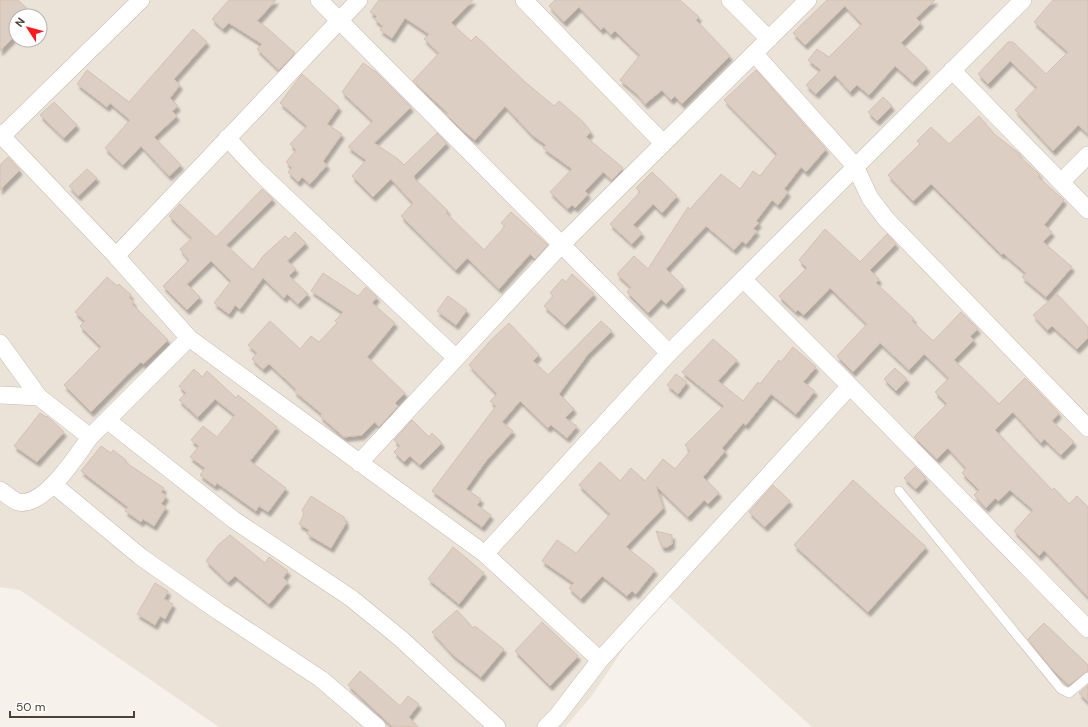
<svg xmlns="http://www.w3.org/2000/svg" width="1088" height="727" font-family="'DM Sans',sans-serif">
  <style>
    .residential { fill: #ebe2d8; fill-rule: evenodd }
    .building { fill: #dccec2; stroke: #d5c1b1; filter: url(#shadow) }
    .lines { fill: none; stroke-linecap: round; stroke-linejoin: round }
    .lane-casing { stroke: #c6baaf; stroke-width: 10 }
    .street-casing { stroke: #c6baaf; stroke-width: 18 }
    .lane { stroke: #fff; stroke-width: 9 }
    .street { stroke: #fff; stroke-width: 17 }
  </style>
  <defs>
    <filter id="shadow"><feDropShadow dx="2.5" dy="4.5" stdDeviation="1" flood-color="#0004"/></filter>
  </defs>
  <rect width="100%" height="100%" fill="#f6f1eb"/>
  <!-- residential -->
  <path class="residential" d="M0,0H1088V727H812L669,597L641,622L591,697L565,727H219L20,590L0,587ZM16,16H40V40H16Z"/>
  <!-- building -->
  <path class="building" d="M0,0H18L35,16H16V35L0,51Z
    M229,0H276L257,21L267,28L295,53L279,70L257,49L262,44L229,23L223,29L212,19Z
    M379,0H473L451,23L471,41L476,36L525,82L554,106L559,101L581,120L591,132L586,137L623,168L612,180L603,172L585,191L588,194L575,208L572,205L568,209L550,192L572,169L543,148L546,145L532,135L505,106L475,140L461,129L446,114L448,113L413,81L439,53L424,39L429,34L405,18L392,38L380,30L383,26L374,19L377,16L370,12Z
    M555,0H680L699,17L696,20L730,56L682,104L675,96L671,100L662,90L645,104L638,95L620,80L640,55L615,31L611,35L604,27L601,30L579,7L564,22L549,6Z
    M827,0H935L916,18L921,23L901,43L927,68L913,82L895,66L869,95L857,85L850,92L835,75L816,94L806,85L821,70L808,60L817,49L829,57L862,24L845,6L805,45L793,33Z
    M1053,0H1088V134L1078,125L1053,151L1015,110L1037,87L1010,61L988,84L978,74L1008,42H1013L1046,74L1068,52L1034,22Z
    M193,29L207,42L174,79L180,85L170,98L178,106L172,111L177,116L154,137L181,165L169,176L141,146L123,165L105,148L130,120L110,103L107,107L77,84L87,70L129,102Z
    M363,63L376,72L411,107L374,143L398,159L404,165L437,133L447,143L414,176V178L448,211L446,213L484,250L505,226L501,223L511,212L548,245L535,259L530,254L499,289L467,258L456,270L401,216L413,203L391,179L373,197L352,176L366,160L348,147L373,121L342,92Z
    M756,70L826,149L806,172L801,167L784,189L788,192L778,205L772,200L756,221L759,223L753,229L757,231L746,244L742,241L734,250L706,226L666,269L683,286L666,304L661,299L648,313L627,292L631,287L617,274L634,256L648,269L688,207L690,209L721,174L740,189L753,171L760,176L777,154L724,100Z
    M302,74L339,107L327,124L342,134L323,161L327,165L310,184L302,177L298,182L288,172L292,168L286,162L296,150L290,144L307,126L280,103Z
    M883,97L892,106L877,121L868,112Z
    M54,102L77,125L64,138L40,115Z
    M979,116L994,134L1020,154L1019,156L1040,175L1038,177L1064,200L1044,225L1052,232L1043,242L1072,267L1046,297L1022,277L1026,273L1003,253L1002,255L931,184L913,201L888,175L920,144L917,141L931,127L949,144Z
    M8,157L20,170L0,190V165Z
    M87,169L97,178L78,196L69,186Z
    M652,172L677,196L662,213L653,204L633,225L642,233L632,244L610,224L640,192L636,188Z
    M262,189L273,199L226,245L253,270L263,256L285,236L289,239L295,232L306,243L287,261L296,269L289,276L308,294L298,304L287,294L284,298L263,278L240,309L235,305L229,314L214,303L231,281L211,261L187,284L200,297L187,310L163,286L189,260L180,249L192,238L169,216L180,204L216,237Z
    M825,229L860,262L887,234L896,244L870,270L879,279L876,283L914,319L912,321L933,341L961,312L978,329L970,336L974,340L954,360L999,404L1025,378L1059,413L1052,421L1074,442L1061,455L1044,439L1041,443L1013,412L995,430L1052,490L1054,488L1069,504L1077,496L1088,507V597L1044,550L1039,556L1014,531L1033,510L1010,490L998,501L995,498L986,508L974,495L979,490L962,473L966,468L948,448L937,459L914,437L947,404L935,392L949,378L924,354L909,370L880,343L853,372L837,356L867,324L830,288L804,315L798,310L796,312L779,296L807,268L799,260Z
    M323,273L358,296L366,287L377,297L372,303L395,323L367,357L405,393L395,403L398,406L379,427L375,422L362,435L344,437L320,416L322,414L294,391L296,389L269,364L263,369L252,359L257,353L248,345L270,321L300,349L311,336L319,342L337,323L335,321L343,312L311,291Z
    M572,274L594,294L565,325L544,306L553,296L550,293L562,279L566,282Z
    M107,277L117,286L119,284L131,295L129,297L134,303L132,304L168,340L143,364L141,362L128,374L91,412L64,385L101,347L80,326L85,321L75,312Z
    M1057,294L1088,327V338L1077,349L1052,326L1047,330L1033,315Z
    M448,296L467,310L456,325L437,311Z
    M601,321L612,331L588,354L559,394L574,409L565,418L577,426L567,438L551,425L548,428L520,401L502,422L513,431L486,461L466,489L481,499L477,505L491,515L482,527L432,491L496,406L490,401L497,394L469,365L490,341L509,323L539,355L533,361L548,375Z
    M713,339L737,360L718,381L743,401L758,382L760,384L779,360L781,362L793,347L816,367L803,382L815,391L796,414L771,394L746,425L743,423L722,448L725,451L703,477L719,493L708,504L704,500L688,517L656,486L663,508L626,547L655,570L636,594L632,591L627,596L602,576L581,599L569,588L574,583L542,561L557,540L576,553L610,514L579,485L600,462L620,481L631,468L645,481L663,459L675,469L690,451L685,445L724,406L682,372Z
    M895,368L907,379L896,391L884,379Z
    M194,369L202,377L207,371L236,398L238,395L277,427L250,461L286,488L268,512L259,506L256,511L217,483L215,486L200,475L205,468L190,457L199,446L191,440L203,426L217,437L235,415L215,399L198,417L179,400L186,393L179,386Z
    M676,374L687,382L678,394L667,385Z
    M40,413L46,417L47,416L64,432L37,462L14,446Z
    M412,420L429,437L432,433L442,443L420,465L410,456L404,462L394,452L400,446L394,440Z
    M101,446L111,453L113,450L126,460L125,462L164,488L161,492L166,496L161,504L166,507L154,526L143,519L141,522L125,511L128,507L81,471Z
    M915,467L926,478L916,489L904,478Z
    M853,480L926,547L868,612L794,545Z
    M773,485L790,501L765,527L749,512Z
    M311,496L344,517L346,523L331,548L307,534L309,530L299,524L304,514L302,510Z
    M656,531L672,535V544L667,547H662Z
    M230,535L265,563L269,557L288,571L283,578L288,582L269,604L235,576L228,582L206,561L218,545Z
    M453,547L484,573L459,604L428,579Z
    M155,583L168,591L164,599L173,604L165,619L160,616L155,625L137,614Z
    M457,610L473,628L475,626L504,649L481,677L453,655L432,632Z
    M542,622L578,656L550,686L515,651Z
    M1044,623L1088,665V671L1069,685L1052,669L1028,639Z
    M360,671L400,706L408,696L419,704L409,717L418,727H393L348,685Z
    M1088,685V702L1079,693Z"/>
  <g class="lines">
    <!-- lane casing -->
    <g class="lane-casing">
      <path id="lane" d="M899,491L1061,689L1069,693L1088,677"/>
    </g>
    <!-- street casing -->
    <g class="street-casing">
      <path id="street" d="M319,0L669,353
        M524,0L663,143
        M730,0L769,39
        M754,53L855,166L870,198L886,219L1088,428
        M952,70L1088,210
        M0,134L116,256L189,338L485,554L600,660
        M2,136L141,0
        M227,138L258,171L456,358
        M1061,182L1088,155
        M116,256L359,0
        M743,279L850,386L1088,629
        M0,343L39,397L90,437C77,455 44,508 18,502C12,500 5,493 0,490
        M0,395L39,397
        M107,420L234,520L351,598L400,638L497,727
        M90,437L189,338
        M359,463L561,245L808,0
        M54,485L141,557L218,611L321,679L377,727
        M485,554L669,353L1023,0
        M546,727L557,716L600,660L850,386"/>
    </g>
    <!-- lane -->
    <use href="#lane" class="lane"/>
    <!-- street -->
    <use href="#street" class="street"/>
  </g>
  <!-- north arrow -->
  <g transform="translate(28 28) rotate(306)"><circle r="19" fill="#ffffff" stroke="#b7b3af"/>
  <path d="M0-3L7 15L0 10L-7 15Z" fill="#ff191d"/>
  <text y="-6" font-size="11" font-weight="bold" text-anchor="middle" fill="#4c4137">N</text>
  </g>
  <!-- scale -->
  <path d="M10 711v6h124v-6" fill="none" stroke="#4c4137" stroke-width="2"/>
  <text x="16" y="711" font-size="12" fill="#4c4137" stroke="#ffffff" stroke-width="3" paint-order="stroke">50 m</text>
</svg>
